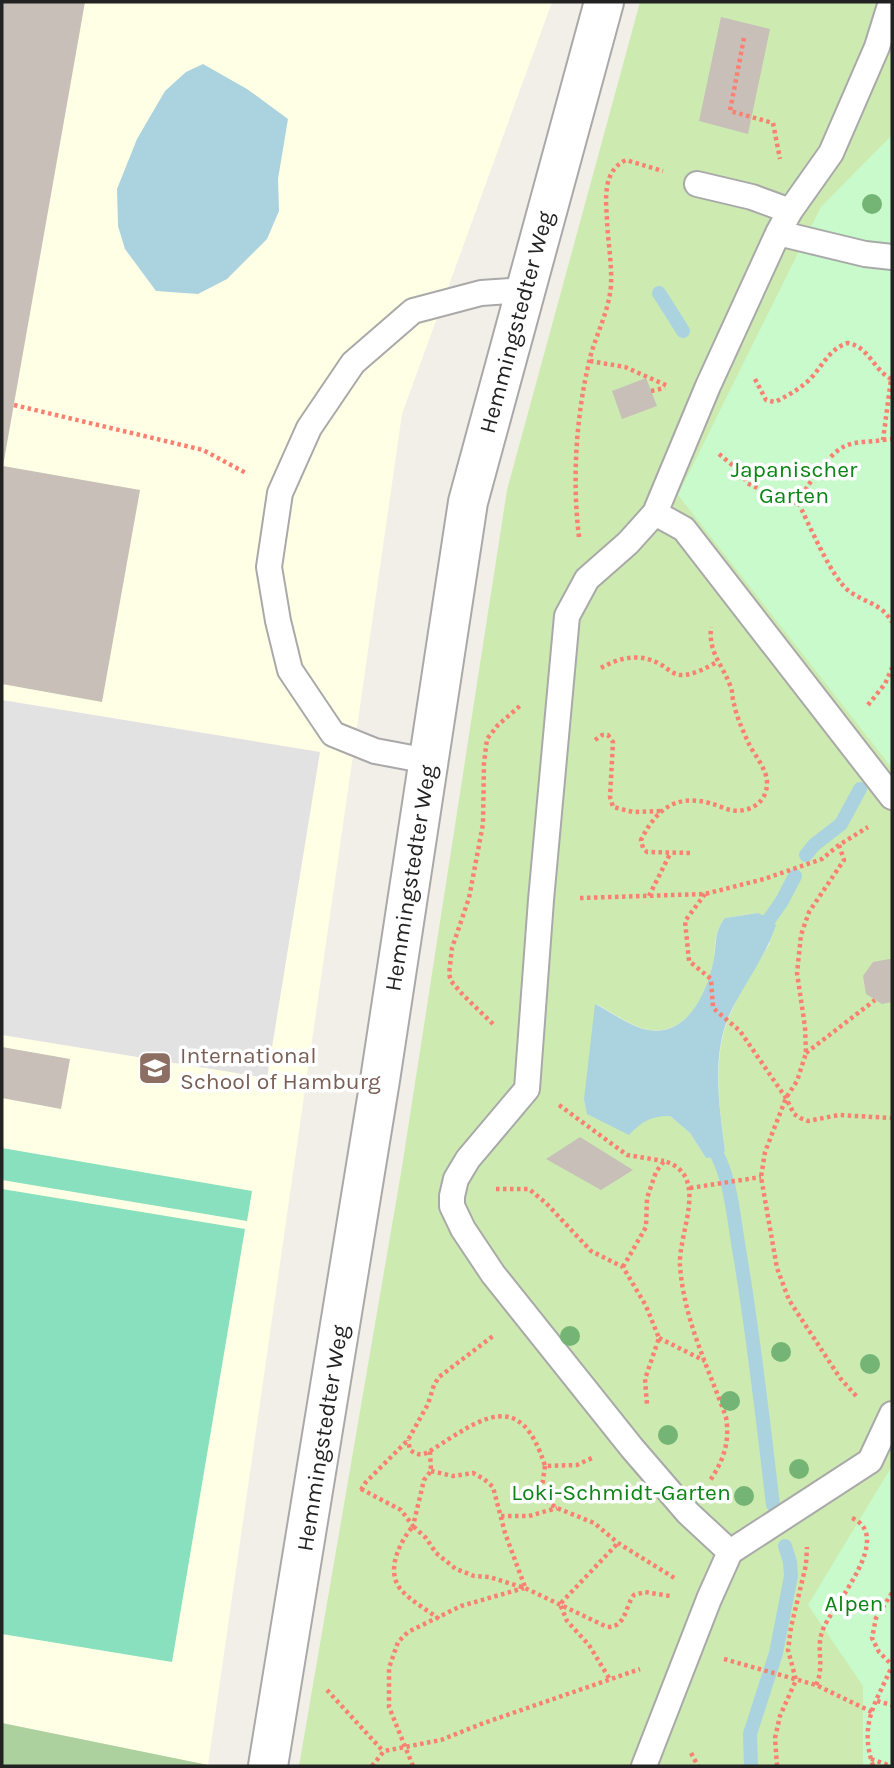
<svg xmlns="http://www.w3.org/2000/svg" width="894" height="1768" font-family="Karla,sans-serif">
  <style>
    .education { fill: #ffffe5 }
    .grass { fill: #cdebb0; fill-rule: evenodd }
    .forest { fill: #add19e }
    .park { fill: #c8facc }
    .pitch { fill: #88e0be }
    .parking { fill: #e2e2e2 }
    .water { fill: #aad3df }
    .lines { fill: none; stroke-linecap: round; stroke-linejoin: round }
    .stream { stroke: #aad3df; stroke-width: 14 }
    .building { fill: #c7bfb8 }
    .lane-casing { stroke: #a9a9a9; stroke-width: 28 }
    .street-casing { stroke: #a9a9a9; stroke-width: 42 }
    .path { stroke: #fa8072; stroke-width: 4.5; stroke-dasharray: 3.5 3.5; stroke-linecap: butt }
    .lane { stroke: #fff; stroke-width: 24 }
    .street { stroke: #fff; stroke-width: 38 }
    .tree { fill: #74b475 }
    .labels { text-anchor: middle; stroke-width: 7; stroke-linejoin: round; paint-order: stroke }
    .street-label { font-size: 23px; fill: #222; stroke: #fff }
    .park-label { font-size: 23px; fill: #0c8416; stroke: #fff }
    .education-label { font-size: 23px; fill: #785e54; stroke: #fff; text-anchor: start }
  </style>
  <rect width="100%" height="100%" fill="#f2efe9"/>
  <!-- education -->
  <path class="education" d="M2,2H552L402,414L208,1765L2,1723Z"/>
  <!-- grass -->
  <path class="grass" d="M640,2H892V1766H299L402,1167L507,490ZM758,913L770,943C757,965 742,987 732,1010C711,1054 719,1104 725,1151L720,1157L706,1158L690,1133L670,1116H653L638,1124L596,1004C610,1011 634,1028 649,1030C689,1036 708,991 714,958C716,942 714,932 725,918Z"/>
  <!-- forest -->
  <path class="forest" d="M2,1723L208,1765L2,1766Z"/>
  <!-- park -->
  <path class="park" d="M892,135V768L678,495L821,207Z
    M892,1466V1766H863V1686L808,1605Z"/>
  <!-- pitch -->
  <path class="pitch" d="M2,1148L252,1191L247,1221L2,1180Z
    M2,1189L245,1229L172,1662L2,1634Z"/>
  <!-- parking -->
  <path class="parking" d="M2,700L320,752L267,1078L2,1035Z"/>
  <!-- water -->
  <path class="water" d="M203,64L247,89L288,119L278,179L279,211L267,239L227,279L198,294L156,291L125,249L118,226L117,189L137,139L165,91L186,72Z
    M758,913L769,918L776,925C766,955 748,979 733,1007C710,1051 719,1104 725,1151L720,1157L706,1158L690,1133L670,1116C652,1116 642,1121 629,1135L587,1114L584,1099L595,1004C609,1011 633,1028 648,1030C689,1037 708,990 714,958C717,942 714,932 725,918Z"/>
  <g class="lines">
    <!-- stream -->
    <path class="stream" d="M659,293L683,331
      M806,855L814,845L841,824L860,789
      M759,934L782,901L795,876
      M710,1142C732,1175 733,1217 740,1255C754,1338 763,1421 773,1505
      M751,1766L750,1734L776,1653L791,1576L790,1562L785,1546"/>
  </g>
  <!-- building -->
  <path class="building" d="M2,2H85L3,466L140,490L102,702L2,684Z
    M721,17L770,29L748,134L699,121Z
    M646,378L657,406L622,419L612,391Z
    M889,959L892,960V1002L882,1004L866,994L863,976L873,962Z
    M2,1047L70,1059L61,1109L2,1098Z
    M580,1137L633,1170L601,1190L546,1159Z"/>
  <g class="lines">
    <!-- lane casing -->
    <g class="lane-casing">
      <path id="lane" d="M697,184L752,197L790,211
        M778,233L865,254L892,257
        M655,513L684,529L892,797
        M428,761L375,751L333,734L290,670L278,621L269,567L280,493L309,428L353,363L413,311L481,293L525,290
        M730,1552L870,1461L892,1414
        M644,1766L709,1599L730,1552L688,1513L632,1448L493,1274L463,1229L452,1206V1196L456,1179L468,1159L527,1089L541,900L567,616L587,579L628,543L655,513L708,386L778,233L790,211L831,153L877,47L891,2"/>
    </g>
    <!-- street casing -->
    <g class="street-casing">
      <path id="street" d="M268,1766L380,1080L468,502L604,2"/>
    </g>
    <!-- path -->
    <path class="path" d="M744,38L730,111L773,123L780,159
      M590,361L625,367L668,386
      M755,379L766,400L775,402C787,396 798,390 808,381C822,368 828,349 848,343C869,347 873,369 891,379
      M651,391L665,388
      M14,405L203,450L246,473
      M883,440L892,439
      M719,454L742,473L747,483L788,503L798,502C808,522 832,579 849,591C865,603 881,603 892,622
      M798,502C807,486 828,454 845,446C856,441 871,442 883,440L891,379
      M579,537C572,480 576,418 589,362C595,336 609,312 611,285C612,264 608,242 607,221C606,199 602,171 626,160L663,171
      M601,668C620,657 640,653 660,664C666,667 672,674 680,675C692,676 706,668 717,662
      M868,705L885,684L892,668
      M595,740L602,735H608L613,742L610,797L613,807L633,812L661,811
      M839,845L844,860L809,912L801,935L797,973L805,1027L806,1053L797,1081L786,1098L765,1152L761,1177L777,1268L789,1300L840,1378L858,1398
      M690,853L647,852L643,848L641,840C660,801 685,792 724,808C743,816 767,806 767,783C767,769 755,756 749,744C743,731 737,718 734,704C732,699 733,693 731,688C724,666 708,654 711,627
      M705,894L685,921L689,961L711,979L713,1008L740,1031L786,1098L794,1114L800,1118L808,1121L839,1115L892,1118
      M649,896L670,854
      M580,898L705,894L764,879L822,859L839,845L868,827
      M493,1024L463,995L451,981L449,974L452,948L469,898L483,824L484,763L487,739L498,725L521,705
      M806,1053L875,1000
      M559,1105L627,1155L664,1161
      M690,1188L761,1177
      M496,1189H529L546,1203L591,1251L623,1267L646,1306L659,1338L645,1379L647,1405
      M623,1267L646,1227L647,1198L656,1172L664,1161C711,1175 678,1232 680,1266C684,1320 708,1367 726,1417C730,1442 724,1460 709,1482
      M659,1338L705,1361
      M430,1451C481,1419 520,1386 545,1466L577,1465L592,1458
      M545,1466L542,1487L548,1502L557,1508L594,1523L618,1543L676,1579
      M431,1471L453,1476L473,1473L484,1479L493,1487L505,1533L525,1587
      M361,1489L401,1510L413,1526L424,1480L431,1471L430,1451C422,1456 417,1455 410,1450L408,1440
      M361,1490L366,1482L408,1440L428,1404L434,1385L439,1377L493,1336
      M501,1516H529L557,1508
      M892,1593L876,1618L872,1638L879,1652L892,1665
      M439,1619C427,1610 413,1602 403,1592C384,1573 399,1543 413,1526L426,1538L436,1553L456,1569L474,1576L489,1577L525,1588L607,1627C626,1628 625,1606 634,1595L645,1592L670,1596
      M724,1659L816,1685L872,1712
      M609,1678L589,1645L567,1621L560,1604L618,1543
      M816,1685C826,1664 814,1648 824,1627C836,1601 894,1537 852,1518
      M327,1690L383,1751
      M877,1701L892,1705
      M691,1753L698,1766
      M871,1759L891,1766
      M372,1766L384,1751L441,1740L481,1724L640,1669
      M413,1766L389,1707V1668L398,1642L408,1632L461,1606L524,1588
      M777,1766L775,1738L780,1716L796,1680L788,1650L791,1627L806,1565L807,1547
      M873,1766C859,1723 875,1705 892,1666"/>
    <!-- lane -->
    <use href="#lane" class="lane"/>
    <!-- street -->
    <use href="#street" class="street"/>
  </g>
  <!-- trees -->
  <g class="tree">
    <circle cx="872" cy="204" r="10"/>
    <circle cx="570" cy="1336" r="10"/>
    <circle cx="781" cy="1352" r="10"/>
    <circle cx="870" cy="1364" r="10"/>
    <circle cx="730" cy="1401" r="10"/>
    <circle cx="668" cy="1435" r="10"/>
    <circle cx="799" cy="1469" r="10"/>
    <circle cx="744" cy="1496" r="10"/>
  </g>
  <!-- icons -->
  <defs>
    <g id="school-square" transform="scale(1.75)"><rect x="-9" y="-9" width="18" height="18" rx="4" fill="#8d6e63" stroke="#fff"/><path d="M0-5L7-2L0 1L-7-2ZM-4 1L0 2.5L4 1V4Q0 6-4 4Z" fill="#fff"/></g>
  </defs>
  <g fill-rule="evenodd">
    <use href="#school-square" x="155" y="1068"/>
  </g>
  <g class="labels">
    <!-- street labels -->
    <g class="street-label">
      <text transform="translate(516 322) rotate(-75)" y="8">Hemmingstedter Weg</text>
      <text transform="translate(410 878) rotate(-81)" y="8">Hemmingstedter Weg</text>
      <text transform="translate(322 1438) rotate(-81)" y="8">Hemmingstedter Weg</text>
    </g>
    <!-- park labels -->
    <g class="park-label">
      <text x="794" y="477">Japanischer<tspan x="794" dy="26">Garten</tspan></text>
      <text x="621" y="1500">Loki-Schmidt-Garten</text>
      <text x="854" y="1611">Alpen</text>
    </g>
    <!-- education labels -->
    <g class="education-label">
      <text x="180" y="1063">International<tspan x="180" dy="26">School of Hamburg</tspan></text>
    </g>
  </g>
  <!-- border -->
  <rect width="894" height="1768" fill="none" stroke="#222222" stroke-width="7"/>
</svg>
